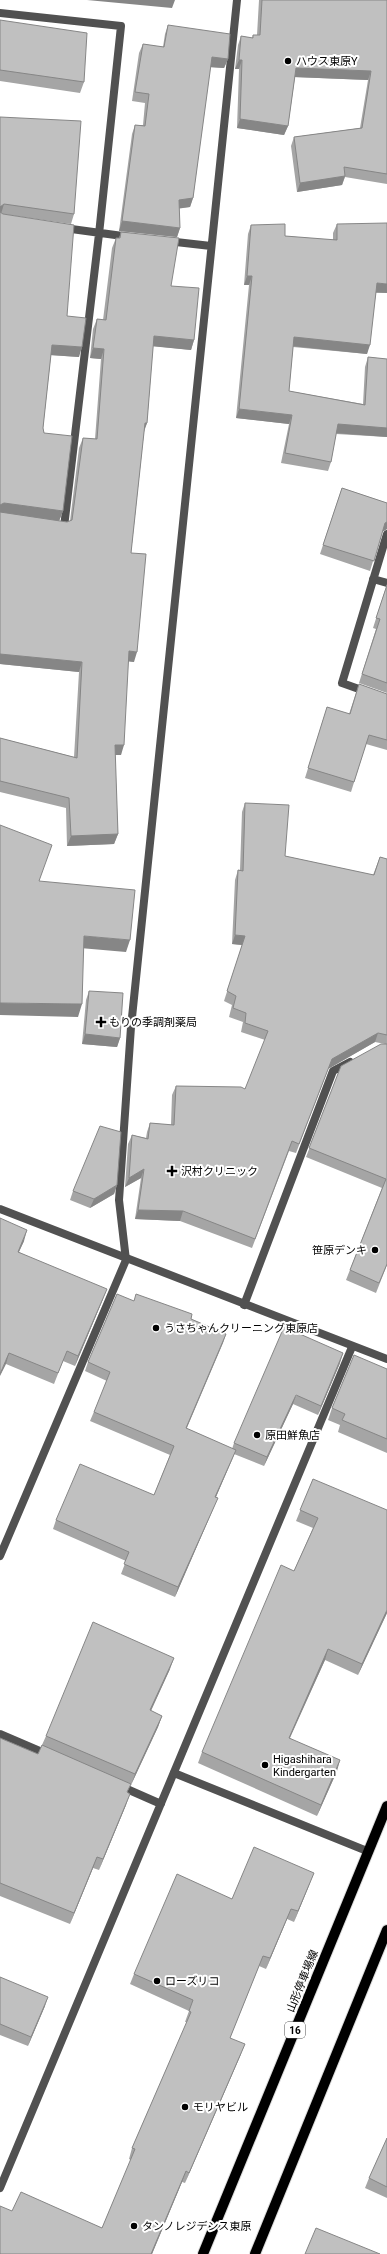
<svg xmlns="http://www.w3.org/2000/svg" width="387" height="2254" font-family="Roboto,'Noto Sans JP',sans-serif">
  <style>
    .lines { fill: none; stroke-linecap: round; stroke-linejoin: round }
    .primary-casing { stroke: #dbdbdb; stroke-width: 12 }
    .lane { stroke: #515151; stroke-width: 8 }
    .street { stroke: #515151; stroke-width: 8 }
    .primary { stroke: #000; stroke-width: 10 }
    .wall { fill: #a5a5a5 }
    .shaded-wall { fill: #868686 }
    .building { fill: #c0c0c0; stroke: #868686 }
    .poi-dot { fill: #000; stroke: #fff; stroke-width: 1.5 }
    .labels { text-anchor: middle; stroke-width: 4; stroke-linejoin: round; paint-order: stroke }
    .shield { fill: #fff; stroke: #4c4c4c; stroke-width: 1 }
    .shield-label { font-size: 10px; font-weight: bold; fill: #000 }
    .poi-label { font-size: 11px; fill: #000; stroke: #fff; text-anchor: start }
    .street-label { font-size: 11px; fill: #000; stroke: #fff }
  </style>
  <rect width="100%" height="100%" fill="#fff"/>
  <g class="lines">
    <!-- primary casing -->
    <g class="primary-casing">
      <path id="primary" d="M203,2254L387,1806
        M255,2254L387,1930"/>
    </g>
    <!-- lane -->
    <path class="lane" d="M0,13L121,26L99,234L64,527L58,526
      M64,228L130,237
      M167,241L211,246
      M387,534L342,683L387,699
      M373,579L387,583
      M244,1305L333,1071L350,1062
      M0,1556L126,1260L119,1200L131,1027L237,0
      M0,1734L49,1755
      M120,1786L161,1804
      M0,2188L352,1347"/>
    <!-- street -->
    <path class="street" d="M0,1209L387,1359
      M174,1773L367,1851"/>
    <!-- primary -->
    <use href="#primary" class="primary"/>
  </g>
  <!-- wall -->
  <path class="wall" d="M259,0H387V184L345,177L342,185L297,192L291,146L294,137L360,128L368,80L295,77L288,126L284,135L237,128L239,69H235L238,45L241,36L252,38L253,35H257Z
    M0,20L84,82L80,93L0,81Z
    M168,25L228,59L224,68L210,67L193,198L190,207L179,208L180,228L177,237L119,231L132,134L135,125H143L145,103L132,101L139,53L143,44L163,47L165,34Z
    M0,117L74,214L71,224L2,214L67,316L79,357L51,355L43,428L44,433L63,511L59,521L26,516L67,522L70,521L79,448L83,438L95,439L101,359L90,358L93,329L97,319L103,320L112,248L116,238H119L121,232L171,286L194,340L191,350L153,346L147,423L144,432L131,553L134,662L128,661L121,755H115L118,834L114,844L67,846L66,808L0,792V738L74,757L79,672L0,664Z
    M337,224L387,293H376L367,354L293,347L289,391L363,404L365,367L368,357L387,359V437L336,434L331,462L328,471L281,463L289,424L236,418L249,285H244L248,234L251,225L285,236L333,240V233Z
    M342,488L387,503V529L382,532L370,571L320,554Z
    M387,584V693L359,683L376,629L373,628Z
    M359,684L387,694V750L366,744L351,792L305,778L327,707L349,714Z
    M245,803L285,856L373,875L380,857L387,859V1265L376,1293L346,1280L382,1188L306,1157L341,1066L385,1044L375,1042L328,1069L296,1153L289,1151L252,1248L180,1221L135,1219L141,1178L125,1187L128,1144L132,1135L146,1138L147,1132L150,1123L171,1125L172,1095L176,1086L245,1089L265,1040L241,1032L243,1022L229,1017L232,1005L224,1001L242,945L232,944L235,880L238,870H240L242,812Z
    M89,991L120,1038L117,1047L82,1044L86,1000Z
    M117,1185L114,1194L90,1208L70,1200L73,1191Z
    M0,1218L24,1241L19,1252L103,1299L75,1366L63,1361L54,1384L6,1364Z
    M134,1301L191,1319L226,1334L186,1428L232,1449L234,1443L340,1363L318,1415L293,1404L264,1466L234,1454L216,1497L214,1507L175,1597L121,1574L126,1561L53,1529L56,1520L154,1495L170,1455L90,1421L107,1381L85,1371L88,1362Z
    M387,1369V1453L338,1432L340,1425L328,1420L332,1408Z
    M313,1479L387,1613L358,1675L325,1660L290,1738L337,1771L317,1816L198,1763L202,1752L294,1571L313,1528L296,1521Z
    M170,1669L151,1711L162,1716L158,1727L131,1785H130L127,1793L126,1805L99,1870L93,1868L70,1924L0,1896V1738L38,1754L46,1736Z
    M310,1883L294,1922L287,1919L266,1969L259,1966L230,2038L241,2054L185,2183L182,2182L152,2254L12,2211L102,2228L131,2160L129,2159L132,2148L187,2022H185L189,2011L130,1984L134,1974L232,1899Z
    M0,1977L45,2006L28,2046L0,2035Z
    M387,2138V2198L365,2188L369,2178Z"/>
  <!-- shaded-wall -->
  <path class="shaded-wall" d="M87,0H175L172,8Z
    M212,57L228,59L224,68L208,67Z
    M239,60H242L239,69H235Z
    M296,68L371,71L368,80L293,77Z
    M240,119L288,126L284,135L237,128Z
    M345,176L342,185L297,192L300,183Z
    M193,198L190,207L176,209L179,200Z
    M4,204L1,214H0V207Z
    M122,221L180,228L177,237L119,231Z
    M247,276H252L249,285H244Z
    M377,283L387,284V293L374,292Z
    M154,336L194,340L191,350L150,346Z
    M294,337L370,345L367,354L291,346Z
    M52,345L82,347L79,357L49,355Z
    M93,348L104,349L101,359L90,358Z
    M239,409L292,415L289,424L236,418Z
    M145,423H147L143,433Z
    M338,424L387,428V437L334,433Z
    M4,503L63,511L59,521L0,513V505Z
    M387,522V529L382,532L385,523Z
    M129,651L137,652L134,662L125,661Z
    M0,654L82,662L79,672L0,664Z
    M115,745H124L121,755H111Z
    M118,834L114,844L67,846L71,836Z
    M235,935L245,936L242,945L232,944Z
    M84,936L130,940L126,952L80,948Z
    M0,1003L82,1004L78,1017L0,1015Z
    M378,1033L375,1042L328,1069L296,1153L332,1059Z
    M85,1034L120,1038L117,1047L82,1044Z
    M144,1169L141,1178L125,1187L129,1178Z
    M117,1185L114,1194L90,1208L94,1199Z
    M138,1210L183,1211L180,1221L135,1219Z
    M27,1230L24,1241L14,1262L18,1252Z
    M107,1289L103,1299L75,1366L78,1356Z
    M226,1334L223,1343L183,1437L186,1428Z
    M9,1353L6,1364L0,1376V1374Z
    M343,1353L340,1363L318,1415L321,1406Z
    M296,1395L293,1404L264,1466L267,1457Z
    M236,1450L232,1460L212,1506L215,1497Z
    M218,1498L214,1507L175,1597L178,1587Z
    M387,1610V1613L358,1675L362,1664Z
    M328,1649L325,1660L285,1748L289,1738Z
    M174,1658L170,1669L146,1721L150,1710Z
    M162,1716L158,1727L131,1785L135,1774Z
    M340,1760L337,1771L317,1816L321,1805Z
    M130,1794L126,1805L99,1870L103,1859Z
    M97,1857L93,1868L70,1924L74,1913Z
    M314,1873L310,1883L294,1922L298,1911Z
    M291,1909L287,1919L266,1969L270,1958Z
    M48,1997L45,2006L28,2046L31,2037Z
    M245,2044L241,2054L185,2183L189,2173Z
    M186,2171L182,2182L152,2254H151Z"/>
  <!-- building -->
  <path class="building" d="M262,0H387V174L344,167L345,176L300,183L294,137L362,128L371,71L296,68L288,126L240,119L242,60H239L241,36L253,38V35H260Z
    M0,20L87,33L84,82L0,70Z
    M168,25L230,34L228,59L212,57L193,198L179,200L180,228L122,221L135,125L145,126L149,94L135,92L143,44L164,47Z
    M0,117L81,121L74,214L4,204L0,207Z
    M0,212L3,214L74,225L67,316L86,318L82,347L52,345L43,428L44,433L72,436L63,511L4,503L0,505Z
    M387,223V284L377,283L370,345L294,337L289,391L365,405L368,357L387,359V428L338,424L331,462L285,453L292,415L239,409L252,276H247L251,225L285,224V236L337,240V224Z
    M121,232L179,238L171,286L199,288L194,340L154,336L147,423H145L131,553L146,554L137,652L129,651L124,745H115L118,834L71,836L69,798L0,781V738L77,758L82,662L0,654V512L67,522L72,520L83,438L97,439L104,349L93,348L97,319L106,320L116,238H120Z
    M342,488L387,503V522L385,523L374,561L323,545Z
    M387,585V683L362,674L380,619L376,618Z
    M359,684L387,694V740L369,735L354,782L308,768L327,707L350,714Z
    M245,803L289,805L285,856L374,875L380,857L387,859V1035L378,1033L332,1059L299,1144L292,1141L255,1239L183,1211L138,1210L144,1169L129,1178L132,1135L148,1139L150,1123L174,1125L176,1086L241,1087L245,1089L268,1031L245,1023L246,1013L233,1008L236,996L227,991L245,936L235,935L238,870L243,871Z
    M0,825L52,845L39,881L135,890L130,940L84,936L82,1004L0,1003Z
    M89,991L123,993L120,1038L85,1034Z
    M381,1044H387V1264L379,1283L350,1270L386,1179L309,1148L341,1066Z
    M100,1126L121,1132L117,1185L94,1199L73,1191Z
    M0,1218L27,1230L18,1252L107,1289L78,1356L67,1351L58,1373L9,1353L0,1374Z
    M117,1294L134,1301L136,1294L192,1314L191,1319L226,1334L186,1428L236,1450L215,1497L218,1498L178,1587L124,1564L129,1552L56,1520L80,1464L154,1495L174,1446L94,1412L110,1372L88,1362Z
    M284,1327L343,1353L321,1406L296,1395L267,1457L234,1443Z
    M354,1355L387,1369V1439L342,1420L345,1414L332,1408Z
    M313,1479L387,1510V1610L362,1664L328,1649L289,1738L340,1760L321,1805L202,1752L281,1565L294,1571L318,1518L300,1510Z
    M93,1622L174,1658L150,1710L162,1716L135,1774L46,1736Z
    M0,1738L38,1754L42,1745L131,1784L127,1792L130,1794L103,1859L97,1857L74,1913L0,1883Z
    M254,1847L314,1873L298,1911L291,1909L270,1958L263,1956L230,2038L245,2044L189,2173L186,2171L151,2254H0V2206L12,2211L21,2192L102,2228L135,2149L132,2148L191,2012L189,2011L193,2000L134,1974L177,1874L232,1899Z
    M0,1977L48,1997L31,2037L0,2024Z
    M387,2138V2187L369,2178Z
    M316,2228L380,2254H305Z"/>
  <!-- markers -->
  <g class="poi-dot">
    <circle cx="288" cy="61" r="4"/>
    <path d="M99 1016h4v4h4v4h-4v4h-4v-4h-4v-4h4z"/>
    <path d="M170 1165h4v4h4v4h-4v4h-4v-4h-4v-4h4z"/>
    <circle cx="375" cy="1250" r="4"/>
    <circle cx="156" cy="1328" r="4"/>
    <circle cx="257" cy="1435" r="4"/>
    <circle cx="265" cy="1765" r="4"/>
    <circle cx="157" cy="1981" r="4"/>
    <circle cx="185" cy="2107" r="4"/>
    <circle cx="134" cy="2226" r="4"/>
  </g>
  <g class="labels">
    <!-- shield labels -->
    <rect class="shield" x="285" y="2022" width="20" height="16" rx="3"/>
    <g class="shield-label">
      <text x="295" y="2034">16</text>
    </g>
    <!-- poi labels -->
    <g class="poi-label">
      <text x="296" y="65">ハウス東原Y</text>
      <text x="109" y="1026">もりの季調剤薬局</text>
      <text x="181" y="1175">沢村クリニック</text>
      <text x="367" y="1254" text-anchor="end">笹原デンキ</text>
      <text x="164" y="1332">うさちゃんクリーニング東原店</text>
      <text x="265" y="1439">原田鮮魚店</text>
      <text x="273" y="1763">Higashihara<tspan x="273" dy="13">Kindergarten</tspan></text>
      <text x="165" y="1985">ローズリコ</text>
      <text x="193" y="2111">モリヤビル</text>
      <text x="142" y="2230">タンノレジデンス東原</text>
    </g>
    <!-- street labels -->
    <g class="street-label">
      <text transform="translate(302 1981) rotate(-68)" y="4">山形停車場線</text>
    </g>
  </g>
</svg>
